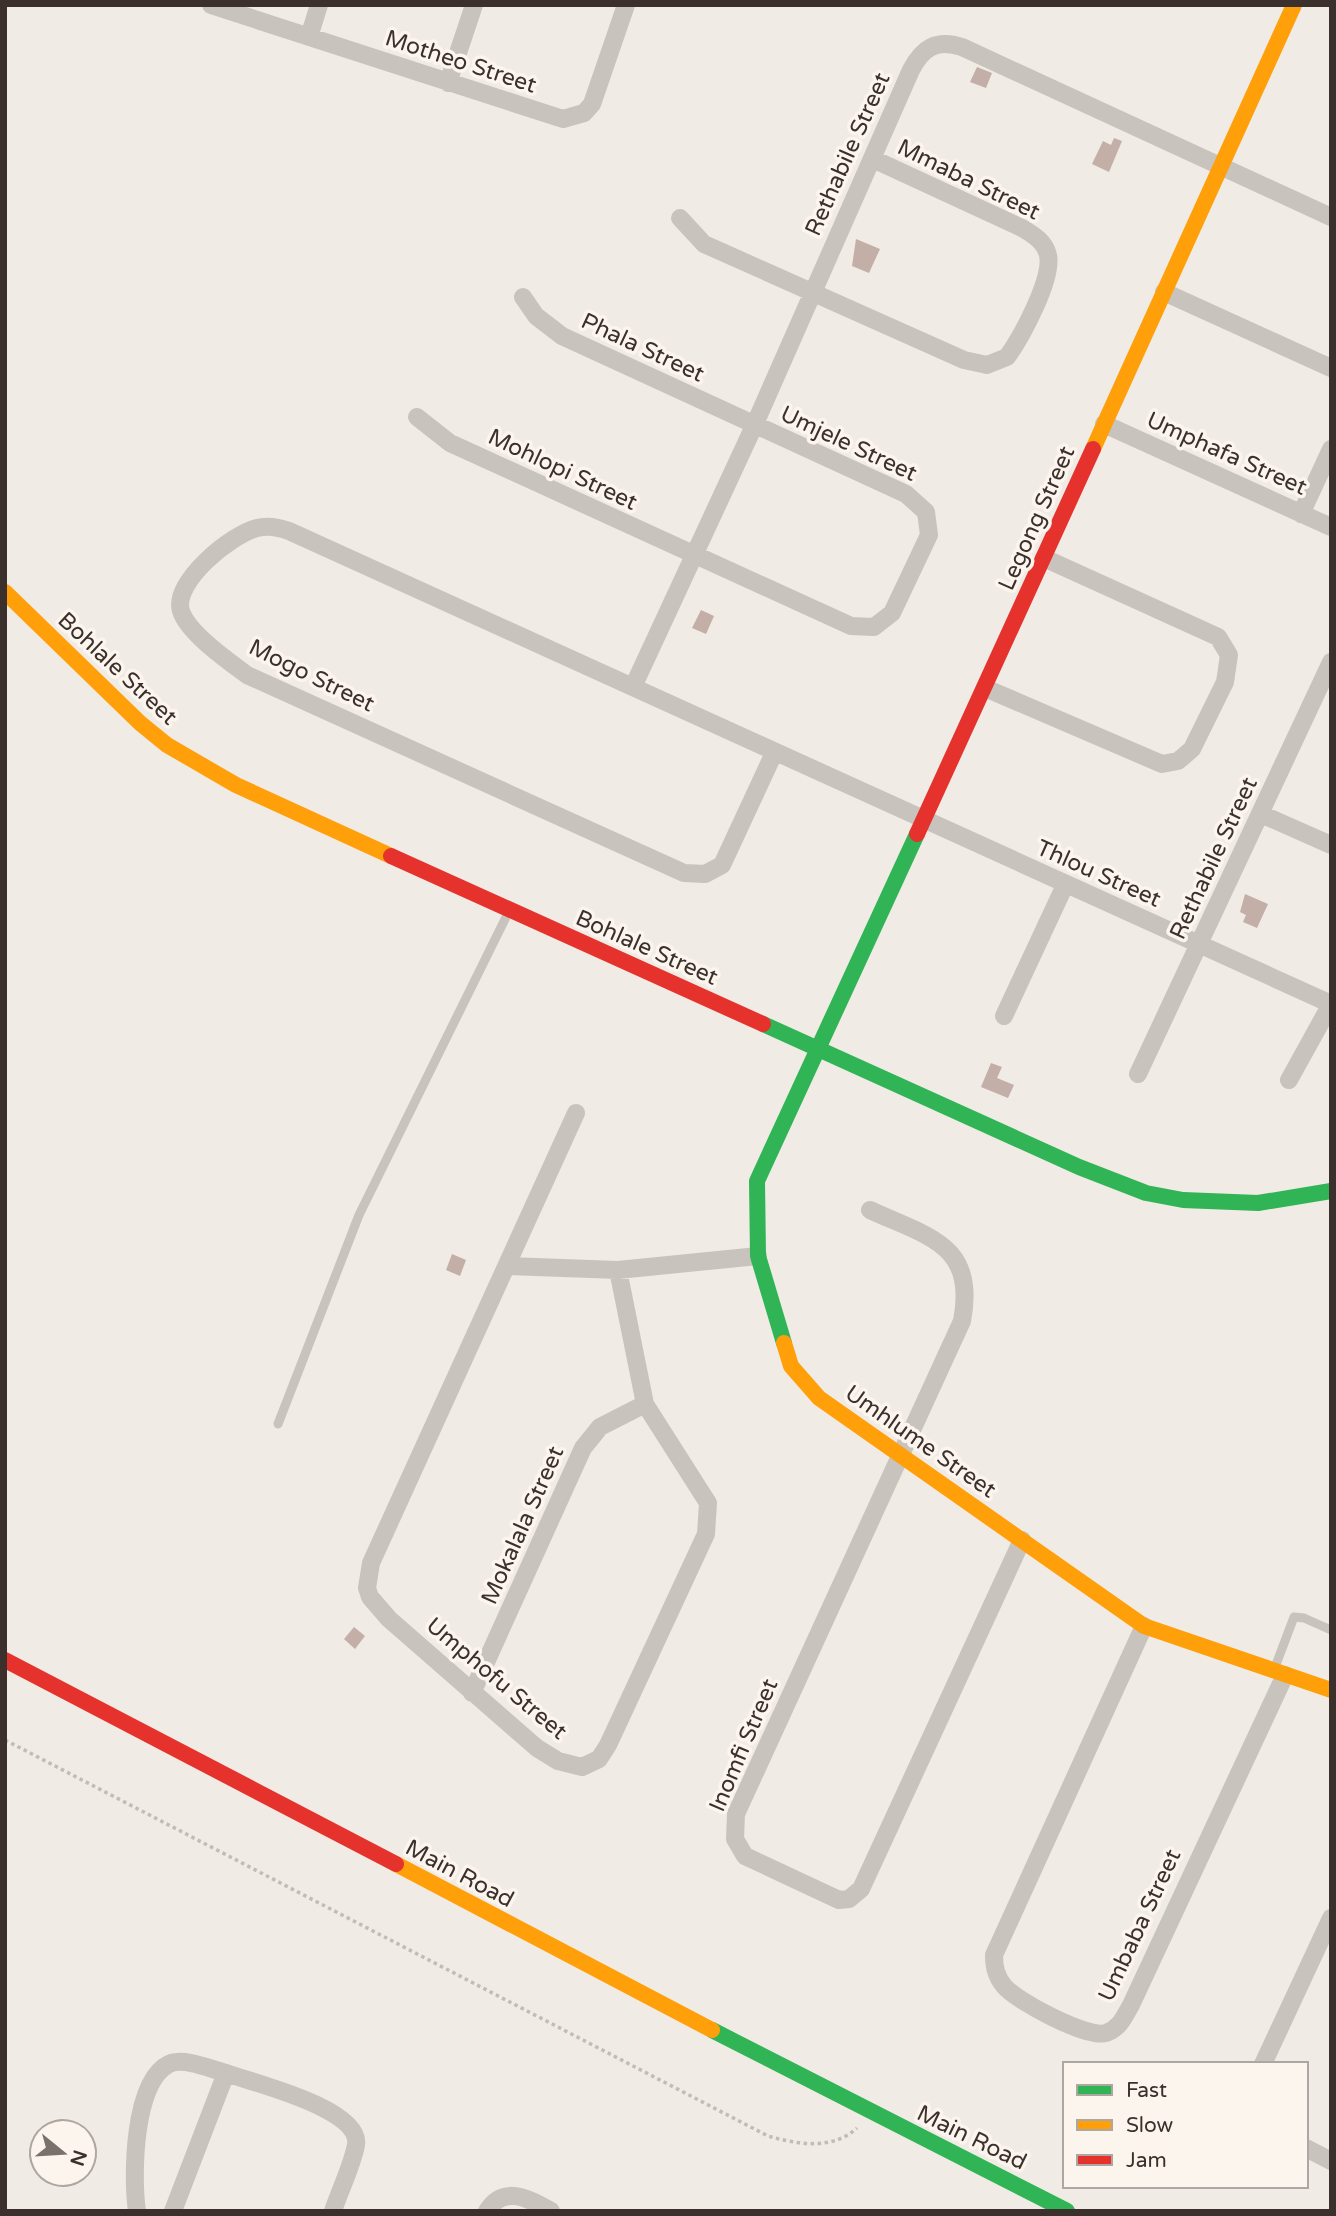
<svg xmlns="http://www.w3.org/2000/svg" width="1336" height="2216" font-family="'Varela Round',sans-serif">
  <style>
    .building { fill: #c3afa7 }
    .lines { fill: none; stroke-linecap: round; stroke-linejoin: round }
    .path { stroke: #c2bbb6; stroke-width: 3.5; stroke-dasharray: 3.5 3.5; stroke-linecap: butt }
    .lane { stroke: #c9c3be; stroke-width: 9 }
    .street { stroke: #c9c3be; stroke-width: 18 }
    .fast { stroke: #30b455; stroke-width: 16 }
    .slow { stroke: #ff9f0a; stroke-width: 16 }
    .jam { stroke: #e5322d; stroke-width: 16 }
    .labels { text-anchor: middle; stroke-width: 7; stroke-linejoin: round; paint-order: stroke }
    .street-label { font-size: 23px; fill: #3b302b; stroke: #fbf5ee }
  </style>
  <rect width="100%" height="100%" fill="#f0ebe5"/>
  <!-- building -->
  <path class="building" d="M977,67L992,73L986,88L970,82Z
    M1114,138L1122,141L1109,172L1092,164L1103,141L1111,145Z
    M856,239L880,249L869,273L852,266Z
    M701,610L714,616L706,634L692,628Z
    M1245,894L1268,904L1257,928L1243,922L1246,915L1240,912Z
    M991,1063L1002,1067L997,1078L1014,1085L1008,1098L981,1087Z
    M452,1254L466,1260L460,1276L446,1270Z
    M354,1627L365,1636L355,1649L344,1639Z"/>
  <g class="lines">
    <!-- path -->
    <path class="path" d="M5,1740L768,2136C796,2144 832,2151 857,2128"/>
    <!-- lane -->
    <path class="lane" d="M278,1424L359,1215L509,911
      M1274,1670L1294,1617L1304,1618L1331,1630"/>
    <!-- street -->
    <path class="street" d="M211,5L563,119L584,113L592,104L626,5
      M309,37L319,5
      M448,83L474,5
      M680,218L704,244L964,360L987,365L1007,357C1021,338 1053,279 1048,255C1045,242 1034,235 1022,228L873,159
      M1164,292L1331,368
      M417,417L450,443L851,626L874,627L892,613L929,535L926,512L906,494L562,336L536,316L523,297
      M1104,424L1331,527
      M1301,514L1331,449
      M633,687L754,426L911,70C923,47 937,39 962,47L1331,217
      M985,688L1162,764L1178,761L1192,749L1225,682L1229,655L1218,637L1044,558
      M774,753L722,865L705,874L684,873L247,675C228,661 188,633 181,611C172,582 232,534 257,528C268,525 278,527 289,531L1331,1004L1289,1080
      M1261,814L1331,845
      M1004,1016L1065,885
      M1138,1074L1331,662
      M576,1113L371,1563L367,1588L370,1597L389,1619L537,1748L558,1761L582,1767L599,1759L608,1745L706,1534L708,1503L645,1404L618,1270
      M870,1210C928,1237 977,1244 962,1321L736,1814L735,1839L745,1856L839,1900L849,1899L861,1889L1022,1540
      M507,1266L618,1270L758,1256
      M1144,1626L994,1955C994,1967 996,1976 1004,1986C1016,2001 1088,2039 1106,2033C1120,2028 1124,2017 1131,2005L1285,1675
      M472,1693L583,1448L600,1427L645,1404
      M1263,2064L1331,1918
      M1306,2148L1331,2161
      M137,2211C132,2178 133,2081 169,2064C185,2057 210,2069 226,2073
      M173,2211L226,2073C254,2083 362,2109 356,2145C352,2166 340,2190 333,2211
      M487,2211C504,2184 529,2199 551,2211"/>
    <!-- fast -->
    <path class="fast" d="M763,1024L1079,1167L1146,1193L1183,1200L1258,1203L1331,1191
      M784,1343L758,1256L757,1181L917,834
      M712,2030L1067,2211"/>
    <!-- slow -->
    <path class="slow" d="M1093,449L1294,5
      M5,592L140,723L167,745L236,785L391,856
      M784,1343L791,1366L819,1398L1144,1626L1331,1690
      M396,1864L712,2030"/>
    <!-- jam -->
    <path class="jam" d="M917,834L1093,449
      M391,856L763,1024
      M5,1660L396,1864"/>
  </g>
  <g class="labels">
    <!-- street labels -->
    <g class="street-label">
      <text transform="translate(461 61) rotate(18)" y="8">Motheo Street</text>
      <text transform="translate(847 154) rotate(-66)" y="8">Rethabile Street</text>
      <text transform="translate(969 179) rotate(26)" y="8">Mmaba Street</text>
      <text transform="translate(643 347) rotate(25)" y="8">Phala Street</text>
      <text transform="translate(849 443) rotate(25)" y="8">Umjele Street</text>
      <text transform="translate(1227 453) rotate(24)" y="8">Umphafa Street</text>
      <text transform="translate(563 469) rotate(25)" y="8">Mohlopi Street</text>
      <text transform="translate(1036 518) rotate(-66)" y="8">Legong Street</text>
      <text transform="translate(118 668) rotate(43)" y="8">Bohlale Street</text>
      <text transform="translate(312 675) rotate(26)" y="8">Mogo Street</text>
      <text transform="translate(1213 858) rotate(-65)" y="8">Rethabile Street</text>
      <text transform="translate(1099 873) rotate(24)" y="8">Thlou Street</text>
      <text transform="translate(647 947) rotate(24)" y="8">Bohlale Street</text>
      <text transform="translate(921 1441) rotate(35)" y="8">Umhlume Street</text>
      <text transform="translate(522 1525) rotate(-66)" y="8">Mokalala Street</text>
      <text transform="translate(497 1678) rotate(40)" y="8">Umphofu Street</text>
      <text transform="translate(743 1745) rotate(-67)" y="8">Inomfi Street</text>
      <text transform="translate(460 1873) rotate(28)" y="8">Main Road</text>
      <text transform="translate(1139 1925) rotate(-65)" y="8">Umbaba Street</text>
      <text transform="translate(972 2137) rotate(26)" y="8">Main Road</text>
    </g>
  </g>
  <!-- border -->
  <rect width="1336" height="2216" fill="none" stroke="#3b302b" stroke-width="14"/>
  <!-- legend -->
  <rect x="1063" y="2062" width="245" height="126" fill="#fbf5ee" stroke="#aea6a0" stroke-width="2"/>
  <rect x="1077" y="2085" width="35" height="10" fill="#30b455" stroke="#aea6a0" stroke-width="2"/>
  <text x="1126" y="2097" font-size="21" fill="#3b302b">Fast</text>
  <rect x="1077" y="2120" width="35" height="10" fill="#ff9f0a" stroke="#aea6a0" stroke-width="2"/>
  <text x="1126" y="2132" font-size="21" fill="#3b302b">Slow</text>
  <rect x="1077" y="2155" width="35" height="10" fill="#e5322d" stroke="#aea6a0" stroke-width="2"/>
  <text x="1126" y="2167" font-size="21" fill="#3b302b">Jam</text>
  <!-- north arrow -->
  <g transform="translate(63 2153) rotate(108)"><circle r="33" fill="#fbf5ee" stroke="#aea6a0" stroke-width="2"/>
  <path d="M0-5L12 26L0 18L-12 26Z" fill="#7a716c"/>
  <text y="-10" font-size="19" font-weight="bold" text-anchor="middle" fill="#3b302b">N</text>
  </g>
</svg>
